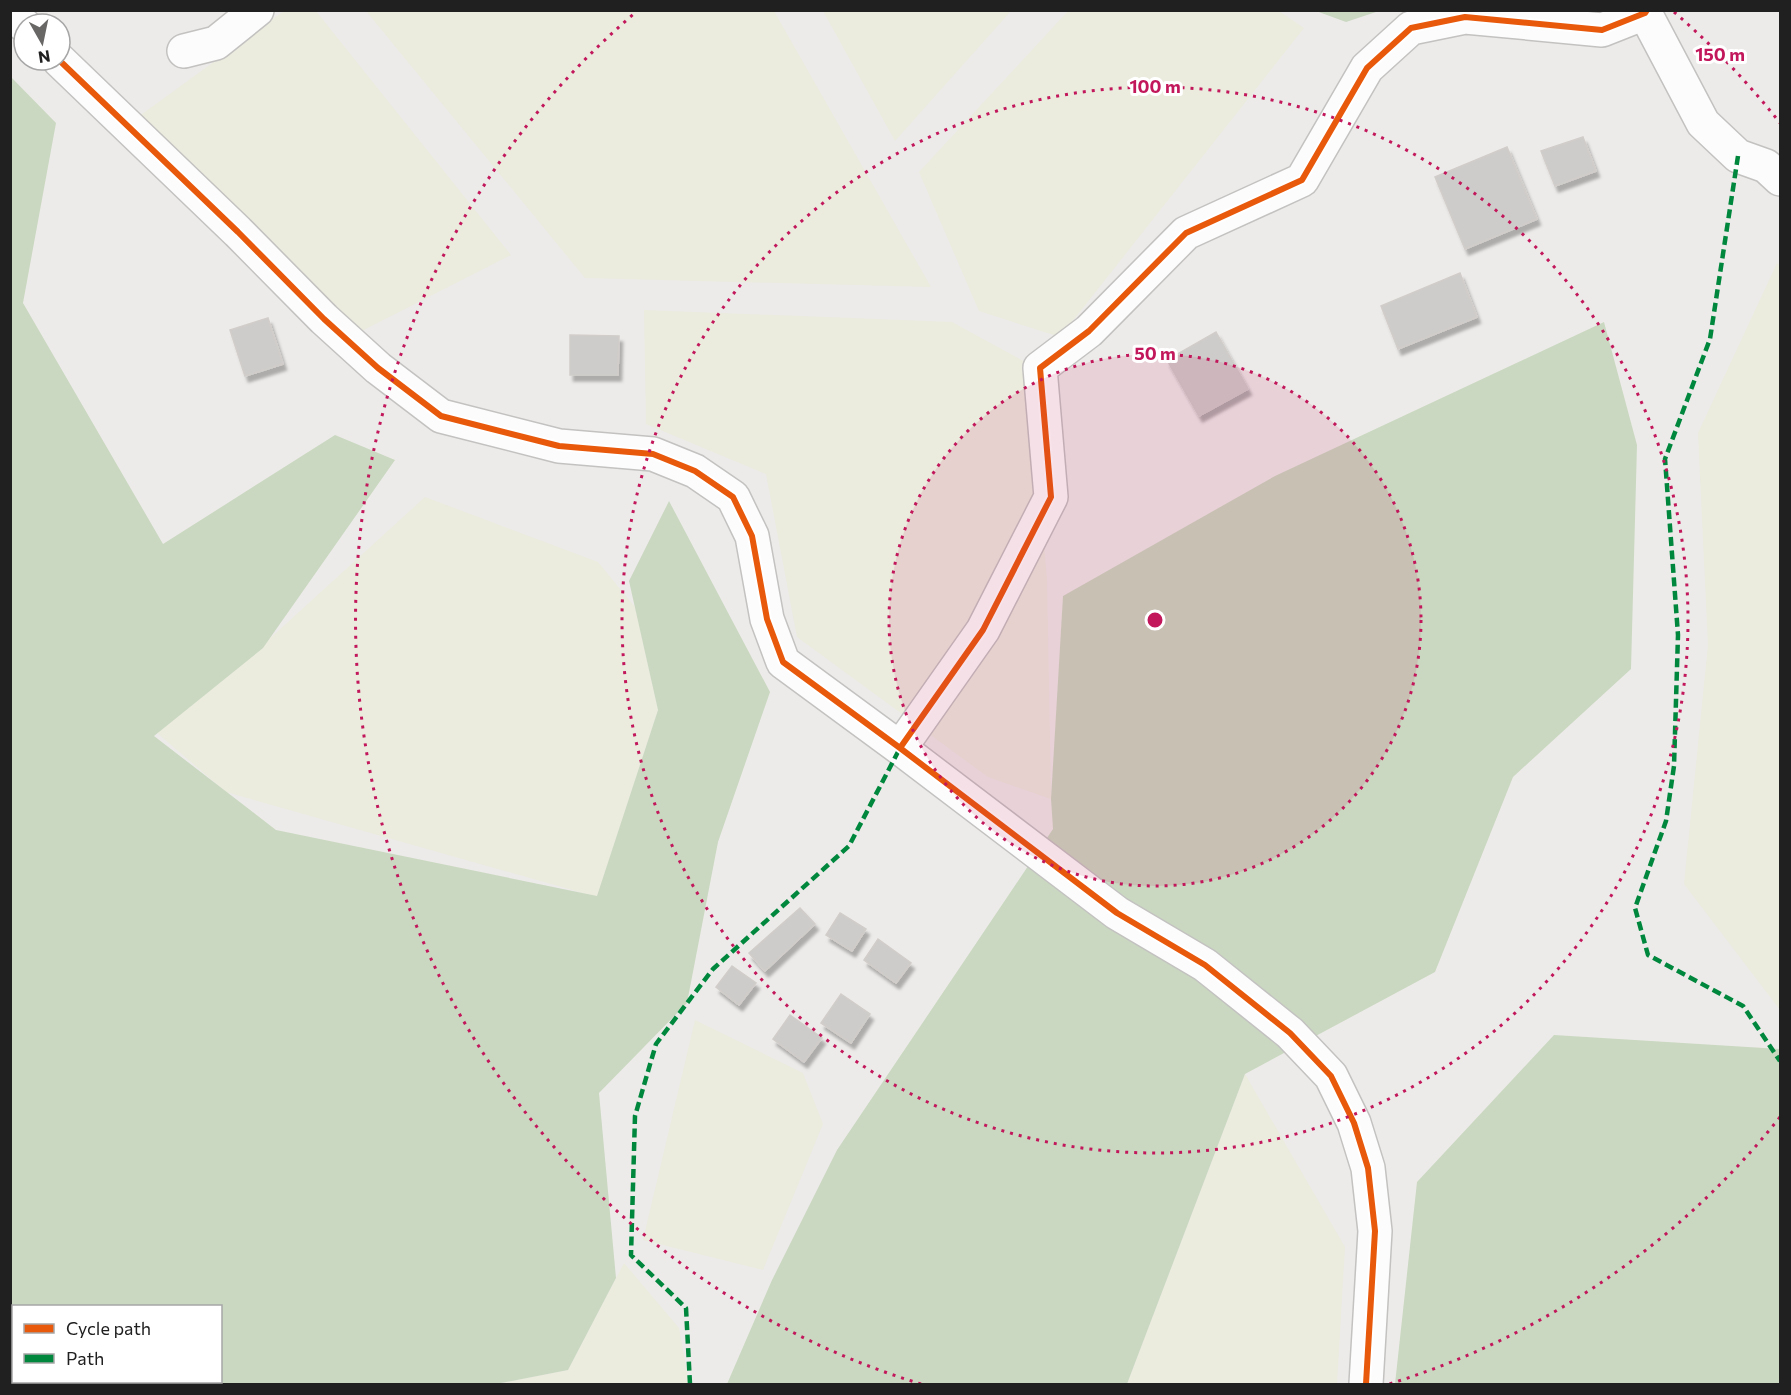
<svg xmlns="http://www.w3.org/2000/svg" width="1791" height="1395" font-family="Commissioner,sans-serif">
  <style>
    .farmland { fill: #ebebde }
    .forest { fill: #cad8c1; fill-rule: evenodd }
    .building { fill: #ceccca; stroke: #d0cdca; stroke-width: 1.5; filter: url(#shadow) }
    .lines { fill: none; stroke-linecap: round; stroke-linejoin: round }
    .minor-casing { stroke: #c3c2c1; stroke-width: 36 }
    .minor { stroke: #fcfcfc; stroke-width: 33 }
    .quiet { stroke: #00873e; stroke-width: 4.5; stroke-dasharray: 9 4.5; stroke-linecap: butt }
    .cycleway-casing { stroke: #fff; stroke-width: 10 }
    .cycleway { stroke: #e8590c; stroke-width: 6 }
    .ring { fill: none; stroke: #c2185b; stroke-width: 3; stroke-dasharray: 3 6 }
    .centre { fill: #c2185b; stroke: #fff; stroke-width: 3 }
    .ring-label { font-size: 18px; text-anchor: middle; font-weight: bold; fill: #c2185b; stroke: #fff; stroke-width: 6; stroke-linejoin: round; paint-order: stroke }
  </style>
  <defs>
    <filter id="shadow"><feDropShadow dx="3.5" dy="6" stdDeviation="1.5" flood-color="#0004"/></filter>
  </defs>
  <rect width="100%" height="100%" fill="#edebe9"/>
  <!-- farmland -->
  <path class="farmland" d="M284,11H316L511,255L346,339L127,125Z
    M366,11H774L931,287L585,278Z
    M823,11H1011L895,141Z
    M1068,11H1279L1304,28L1060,337L979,311L919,172Z
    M1777,263L1780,265V1010L1684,884L1708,645L1698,433Z
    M644,310L952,322L1029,364L1047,580L1051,799L988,777L797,637L766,474L646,424Z
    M425,497L598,562L635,607L658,710L597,897L226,792L142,720L230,675Z
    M695,1020L803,1073L823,1124L763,1270L643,1240Z
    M1245,1074L1345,1247L1337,1384H1127Z
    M624,1263L679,1328L689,1384H496L568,1370Z"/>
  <!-- forest -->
  <path class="forest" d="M1316,11V10L1379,11L1346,22Z
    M11,77L56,123L23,303L163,544L335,435L395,460L263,648L154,736L276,830L597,896L658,710L629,581L669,501L770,692L718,842L687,1003L599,1093L616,1278L568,1370L496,1384H11ZM14,1306H220V1382H14Z
    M1604,322L1637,445L1631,669L1513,777L1435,972L1245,1074L1127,1384H727L772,1280L837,1150L1053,829L1051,799L1063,596L1275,476Z
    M1554,1035L1780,1049V1384H1395L1417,1182Z"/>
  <!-- building -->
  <path class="building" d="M1583,137L1596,171L1555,186L1541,151Z
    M1507,147L1537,219L1465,249L1435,177Z
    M1460,273L1477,317L1398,349L1381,306Z
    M268,318L283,364L245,376L230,330Z
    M1216,332L1248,389L1199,416L1167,360Z
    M570,335L619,336L618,375H570Z
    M800,908L815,924L765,971L749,953Z
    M840,913L866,929L852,951L826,935Z
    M878,939L911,963L896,983L864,960Z
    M732,966L756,983L739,1005L716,987Z
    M841,994L870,1014L851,1043L821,1023Z
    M790,1015L822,1038L804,1062L773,1039Z"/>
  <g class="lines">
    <!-- minor casing -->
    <g class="minor-casing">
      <path id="minor" d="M10,12L24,25
        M1645,13L1703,123L1738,156L1766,166L1780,179
        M184,51L216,43L257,10
        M59,60L238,232L324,319L378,368L441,416L559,446L653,454L695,471L733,497L752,536L767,619L783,662L900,748L1117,913L1205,965L1290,1033L1331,1076L1354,1123L1368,1168L1375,1231L1366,1384
        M900,748L983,630L1051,497L1040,368L1089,331L1186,233L1302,180L1367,68L1411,28L1465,17L1602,30L1645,13L1647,10"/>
    </g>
    <!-- minor -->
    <use href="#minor" class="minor"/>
    <!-- quiet -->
    <path class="quiet" d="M1738,156L1710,339L1665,459L1678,635L1674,766L1666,821L1635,908L1648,955L1743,1006L1780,1061
      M690,1384L686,1308L631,1255L635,1116L656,1044L713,969L849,846L900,748"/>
    <!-- cycleway casing -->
    <g class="cycleway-casing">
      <path id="cycleway" d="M59,60L238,232L324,319L378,368L441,416L559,446L653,454L695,471L733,497L752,536L767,619L783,662L900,748L1117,913L1205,965L1290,1033L1331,1076L1354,1123L1368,1168L1375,1231L1366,1384
        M900,748L983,630L1051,497L1040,368L1089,331L1186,233L1302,180L1367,68L1411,28L1465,17L1602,30L1645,13L1647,10"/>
    </g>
    <!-- cycleway -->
    <use href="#cycleway" class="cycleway"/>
  </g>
  <!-- distance rings -->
  <circle cx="1155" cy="620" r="266" fill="#c2185b" fill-opacity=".12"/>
  <g class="ring">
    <circle cx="1155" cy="620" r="266"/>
    <circle cx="1155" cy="620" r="533"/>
    <path d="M1780 1117A799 799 0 0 1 1389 1384M921 1384A799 799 0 0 1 636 12M1674 12A799 799 0 0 1 1780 123"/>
  </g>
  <circle cx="1155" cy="620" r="9" class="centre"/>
  <g class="ring-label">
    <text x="1720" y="61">150 m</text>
    <text x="1155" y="93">100 m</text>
    <text x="1155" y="360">50 m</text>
  </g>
  <!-- border -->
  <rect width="1791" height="1395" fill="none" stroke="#202020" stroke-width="24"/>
  <!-- legend -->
  <rect x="12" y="1305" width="210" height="78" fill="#ffffff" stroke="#a6a6a6" stroke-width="1.5"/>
  <rect x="24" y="1324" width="30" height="9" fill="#e8590c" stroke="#a6a6a6" stroke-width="1.5"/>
  <text x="66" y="1335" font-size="18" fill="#202020">Cycle path</text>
  <rect x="24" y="1354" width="30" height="9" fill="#00873e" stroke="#a6a6a6" stroke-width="1.5"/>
  <text x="66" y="1365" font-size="18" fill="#202020">Path</text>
  <!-- north arrow -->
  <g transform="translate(42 42) rotate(171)"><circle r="28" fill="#ffffff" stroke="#a6a6a6" stroke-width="1.5"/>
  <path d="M0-4.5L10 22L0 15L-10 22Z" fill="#686766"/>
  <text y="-9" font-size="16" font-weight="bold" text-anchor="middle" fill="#202020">N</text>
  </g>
</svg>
